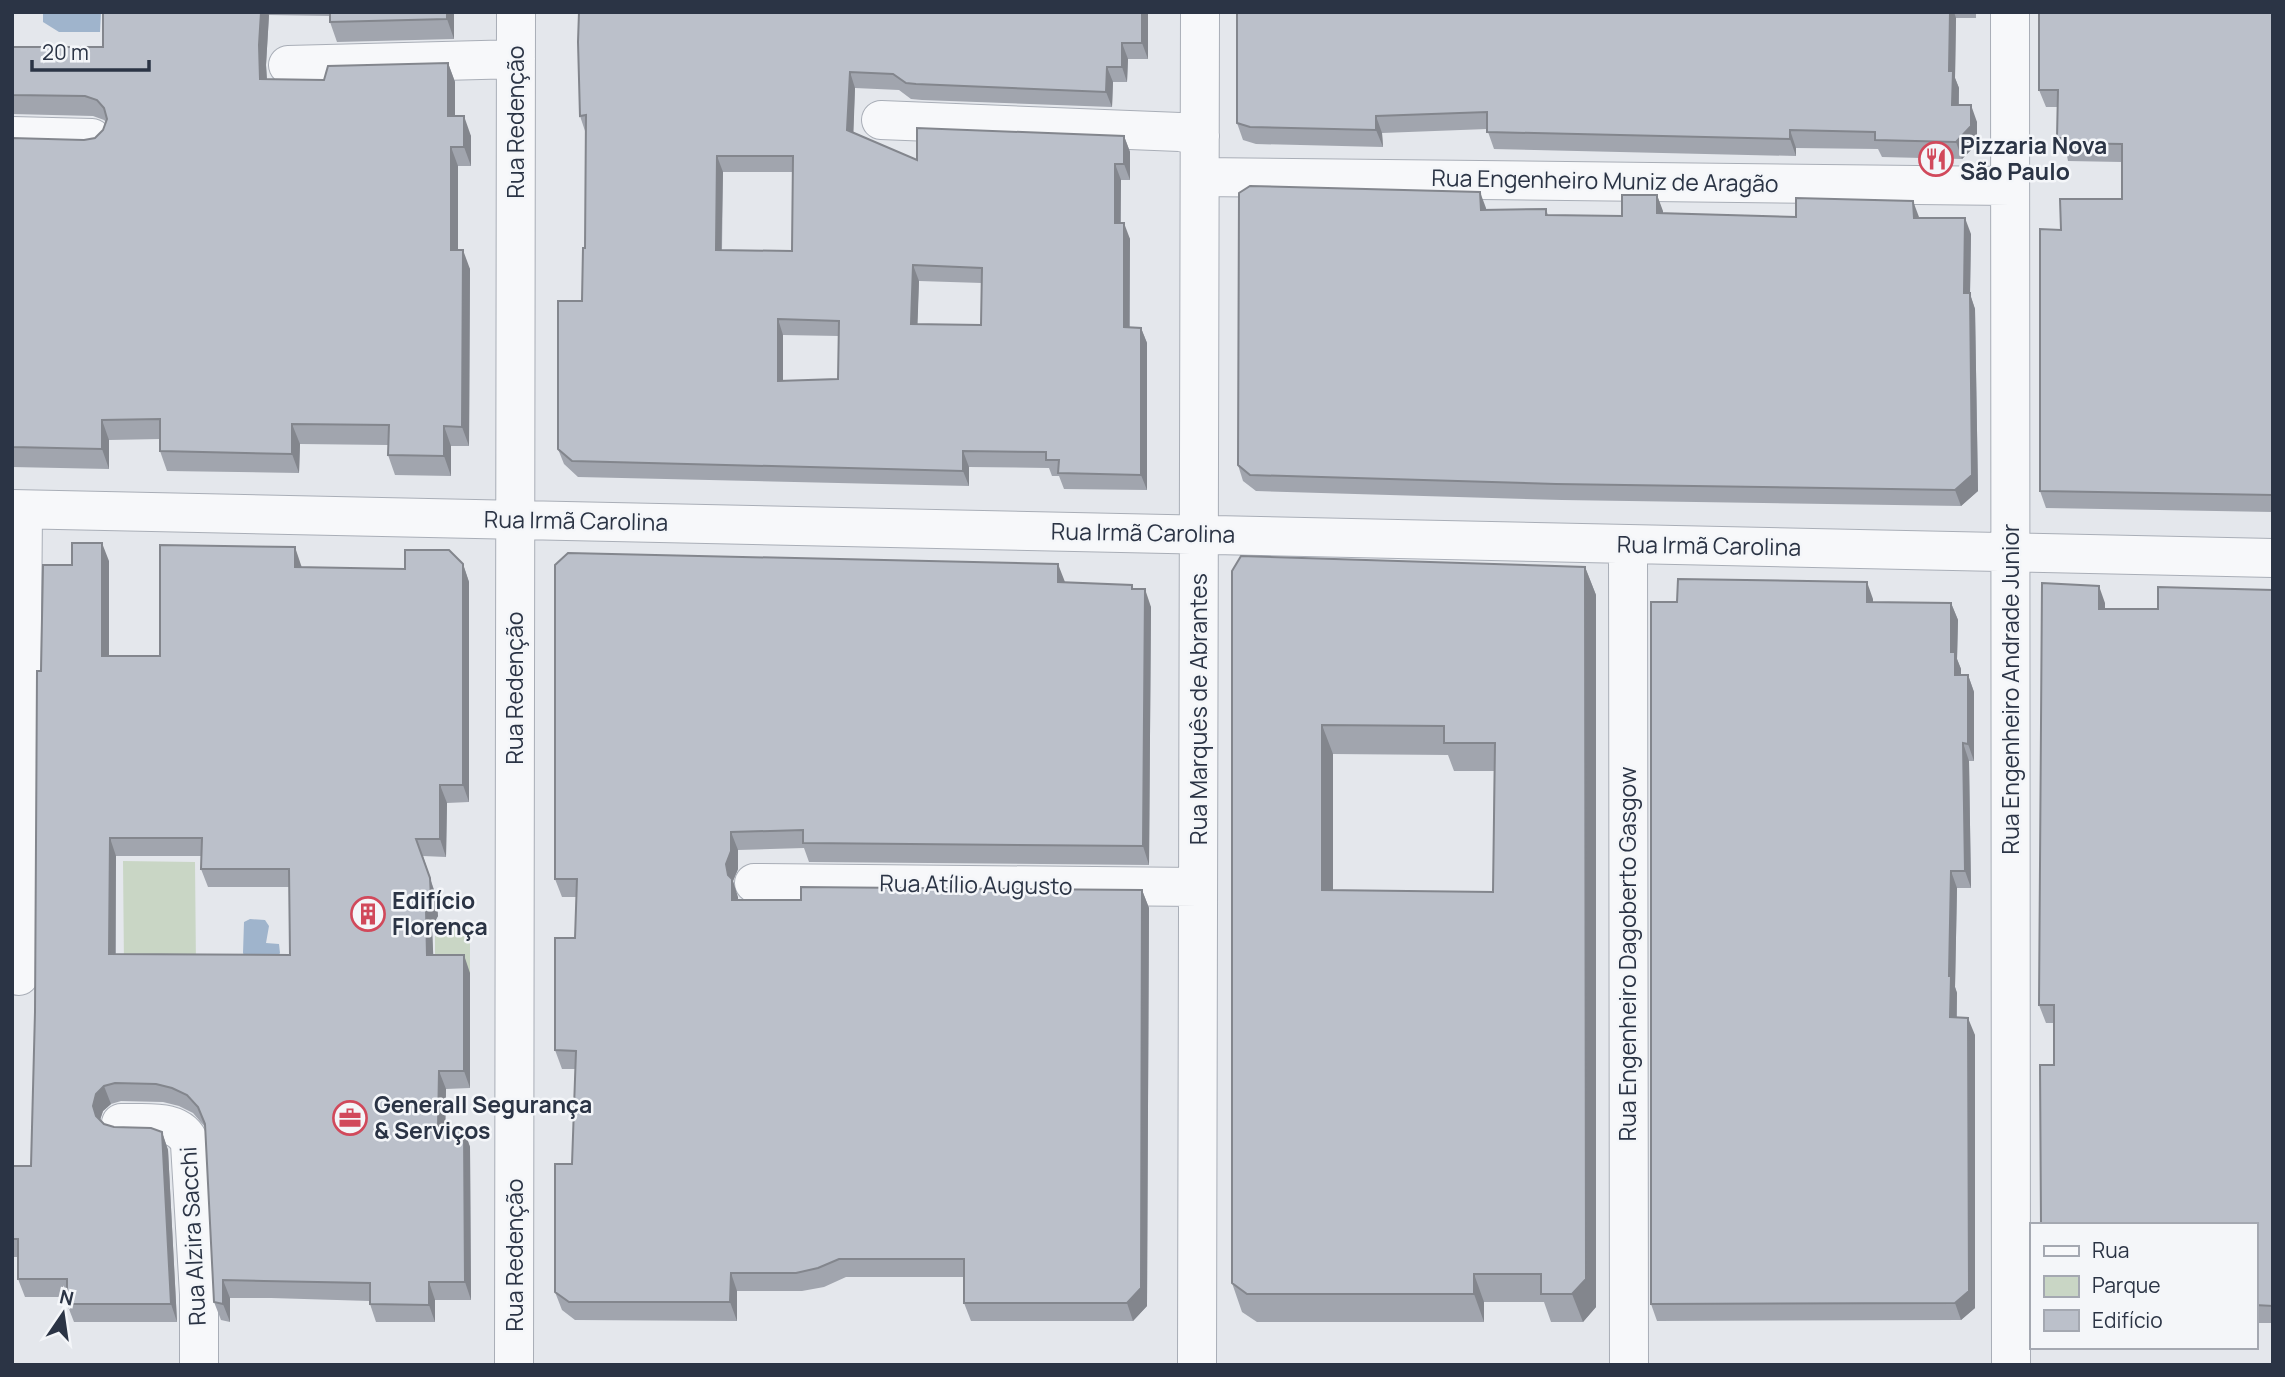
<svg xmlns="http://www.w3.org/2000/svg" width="2285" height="1377" font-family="Manrope,sans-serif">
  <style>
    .green { fill: #c9d6c5 }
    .water { fill: #9fb4cc }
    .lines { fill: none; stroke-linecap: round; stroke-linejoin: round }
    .minor-casing { stroke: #a9aeb7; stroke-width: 40 }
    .minor { stroke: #f7f8fa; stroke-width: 38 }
    .wall { fill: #a1a5ae; fill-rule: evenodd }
    .shaded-wall { fill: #83868d }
    .building { fill: #bbc0ca; stroke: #83868d; stroke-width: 2; fill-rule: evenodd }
    .labels { text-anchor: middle; stroke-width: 5; stroke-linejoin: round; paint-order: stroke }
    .street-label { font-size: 23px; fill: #2b3445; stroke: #f4f6f9 }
    .poi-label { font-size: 23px; font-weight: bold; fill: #2b3445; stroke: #f4f6f9; text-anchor: start }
  </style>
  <rect width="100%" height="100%" fill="#e4e7ec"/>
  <!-- green -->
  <path class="green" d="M123,861L195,862L196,968L124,967Z
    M435,923H470V973L435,972Z"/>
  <!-- water -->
  <path class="water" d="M43,12H101L100,32H59L43,22Z
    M250,919L265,920L269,926L266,943L279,944L280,953L277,958L246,959L243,953L244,922Z"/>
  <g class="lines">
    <!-- minor casing -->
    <g class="minor-casing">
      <path id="minor" d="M2010,12L2011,1365
        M288,65L516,59
        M881,120L1180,132L1200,136
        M12,136L92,138
        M1200,177L2010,186
        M12,509L2273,558
        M1628,544L1629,1365
        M754,883L1198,887
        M19,976L23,510
        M121,1123C144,1124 181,1117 190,1144L199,1294V1365
        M514,1365L516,12
        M1197,1365L1200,12"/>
    </g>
    <!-- minor -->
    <use href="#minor" class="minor"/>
  </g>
  <!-- wall -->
  <path class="wall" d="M103,12H454V39L337,42L330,22V16L269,15L266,65L267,79L324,80L448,63L455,82V116L471,136V166H458V250L470,269L469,446H451V476L395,475L388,455V445L300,444L299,473L167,471L160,451V439L109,440V469L12,467V138L84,140L95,138L103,130L106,122L104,120L93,116L12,114V47H103Z
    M1148,12V59H1128L1127,82H1113L1112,107L922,100L911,99L899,90L855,88L853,132L917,160L1124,136L1130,152V180H1121V223L1130,239V327L1141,328L1147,343V490L1064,489L1059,476H1052L1049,468L969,467V486L578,477L564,464L558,449L582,301L585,248L586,131H585L580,116ZM723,172H793L792,251L722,250ZM919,281L982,283L981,325H917ZM783,335L839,336L838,379L783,381Z
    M1237,12H1976V18H1956L1955,78L1959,88V105L1977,122V144L1962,159L1882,157L1878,149L1796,148V156L1494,149L1487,129L1382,133L1383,147L1256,144L1243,140L1237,123Z
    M2273,12V512L2046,508L2040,491L2061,230L2122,199V162L2068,161L2067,156H2063L2057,138L2058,107H2046L2039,90Z
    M1657,195L1663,213L1796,217L1919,218L1971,234L1970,294L1975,309L1978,491L1961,506L1562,500L1256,491L1243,481L1238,465L1486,208V210L1546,209L1548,215L1622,216Z
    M109,561V656H160L301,565L302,567L405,569L463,564L469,582V802L447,803L446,857L423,856L436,896L438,916L432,927L433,955L470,973V1088L446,1089L445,1129L464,1130L470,1147L471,1300H435V1322H376L370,1304V1301L271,1298H230V1322L221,1320L214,1302L205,1127L193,1113L179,1106L163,1102L121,1101L111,1104L103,1111L100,1120L104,1124L114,1127L162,1132L168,1150L177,1322H74L67,1304V1297H25L18,1279V1257H12V1166H31L35,1012L41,671L72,565ZM116,856H201V869L208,887H289L290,955L116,954Z
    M1585,567L1596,595V1307L1583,1322H1551L1544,1302H1484V1322H1257L1242,1312L1232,1283V571ZM1333,754L1448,755L1454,771H1494L1493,892L1333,890Z
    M1065,582L1132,585L1133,589L1151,607L1149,865L809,862L804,848L738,850V869L733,881L738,900H801L1142,890L1149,908L1147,1306L1133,1321H971L964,1303V1277H846L824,1287L802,1291H737V1321L575,1320L562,1310L555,1292L572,1164L575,1069H562L555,1050L575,938L576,897H562L555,879Z
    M2273,590V1323H2255V1225L2054,1065V1023H2046L2039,1005L2105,603V609H2158Z
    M1873,599V602L1951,603L1958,620L1957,659L1961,669V675H1968L1974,692V761H1969L1971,888H1957L1955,987L1957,993V1018L1975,1035V1308L1961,1320L1657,1321L1651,1304L1677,602Z"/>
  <!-- shaded-wall -->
  <path class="shaded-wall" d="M261,12H268L269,15L266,65L268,99L260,79L259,45Z
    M447,12H454V39L447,19Z
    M1142,12H1148V59L1142,43Z
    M1950,12H1954L1956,18L1955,78L1959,88L1958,122L1952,105L1949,71Z
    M1122,43L1128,59L1127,82L1122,67Z
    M448,63L455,82V136L448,116Z
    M1107,67L1113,82L1112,107L1106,92Z
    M850,72L855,88L853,145L847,130Z
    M1971,105L1977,122V144L1962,159L1956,142Z
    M464,116L471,136V166L464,147Z
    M1376,116L1382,133L1383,147L1376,130Z
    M1790,130L1796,148V156L1790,139Z
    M1124,136L1130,152V180L1124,164Z
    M451,147L458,166V270L451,250Z
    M717,156L723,172L721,266L716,250Z
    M1115,164L1121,180L1120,239L1115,223Z
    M1480,192L1486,208L1487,226L1481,210Z
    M1657,195L1663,211V228L1657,213Z
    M1913,201L1919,217V234L1914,218Z
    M1965,218L1971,234L1970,294L1975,309L1978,491L1961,506L1955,490L1964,293Z
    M1124,223L1130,239L1129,343L1124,327Z
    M463,250L470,269L469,446L462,427Z
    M913,265L919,281L917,340L911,324Z
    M778,319L783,335V397L778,381Z
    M1141,328L1147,343V490L1141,475Z
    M102,420L109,440V469L102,449Z
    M292,424L300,444L299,473L292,454Z
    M444,426L451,446V476L444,456Z
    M963,451L969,467V486L963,471Z
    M102,543L109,561V674L102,656Z
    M295,547L301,565L302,585L295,567Z
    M463,564L469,582V802L463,785Z
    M1058,564L1065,582H1058Z
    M1585,567L1596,595V1307L1583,1322L1572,1294Z
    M1867,582L1873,599V619L1867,602Z
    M2099,586L2105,603V627L2099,609Z
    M1145,589L1151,607L1149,865L1143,846Z
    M1951,603L1958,620L1957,659L1961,669V692L1955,675L1951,652Z
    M1968,675L1974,692V761L1968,744Z
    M1322,725L1333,754V918L1322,890Z
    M1963,743L1969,761L1971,888L1965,871Z
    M440,785L447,803L446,857L440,839Z
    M731,832L738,850V869L733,881L738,897V918L732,900L726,864Z
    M110,838L116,856L115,972L109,954Z
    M416,839L436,896L438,916L432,927L434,972L427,955Z
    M1951,871L1957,888L1955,987L1957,993L1956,1035L1950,1017L1949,976Z
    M1142,890L1149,908L1147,1306L1133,1321L1127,1303Z
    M464,955L470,973V1088L464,1071Z
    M1968,1018L1975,1035V1308L1961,1320L1955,1303Z
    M439,1071L446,1089L445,1147L438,1129Z
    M104,1086L111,1104L103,1111L99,1123L102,1134L93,1106L96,1094Z
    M464,1130L470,1147L471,1300L465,1282Z
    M162,1132L168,1150L177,1322L171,1304Z
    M731,1273L737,1291V1321L730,1302Z
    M1474,1274L1484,1302V1322L1474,1294Z
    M223,1280L230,1298V1322L223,1304Z
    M429,1282L435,1300V1322L429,1305Z"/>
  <!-- building -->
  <path class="building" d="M103,12H261L259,45L260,79L324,80L328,66L448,63V116H464V147H451V250H463L462,427L444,426V456L388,455L389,425L292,424V454L160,451V419L102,420V449L12,447V138L84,140L95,138L103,130L107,119L104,108L97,100L85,96L12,95V47H103Z
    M330,12H447V19L330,22Z
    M579,12H1142V43H1122V67H1107L1106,92L916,84L906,83L893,74L850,72L847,130L917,160V128L1124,136V164H1115V223H1124V327L1141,328V475L1058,473L1059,460H1046V452L963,451V471L572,461L558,449V301H582L583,248H585L586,115L580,116L578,42ZM717,156H793L792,251L716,250ZM913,265L982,268L981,325L911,324ZM778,319L839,321L838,379L778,381Z
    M1237,12H1950L1949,71H1953L1952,105H1971V126L1956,142L1875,140V132L1790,130V139L1487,132V112L1376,116V130L1250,127L1237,123Z
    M2039,12H2273V495L2040,491V229L2061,230L2060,199H2122V144L2062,143V138H2057L2058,90H2039Z
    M1250,186L1480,192L1481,210L1546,209V215L1622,216V195H1657V213L1796,217V198L1913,201L1914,218H1965L1964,293H1970L1972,475L1955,490L1556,484L1250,475L1238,465L1239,193Z
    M72,543H102V656H160V545L295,547V567L405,569V550H449L463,564V785H440V839H416L430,878L431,898L426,909L427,955H464V1071H439L438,1129L464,1130L465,1282H429V1305L370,1304V1283L264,1281L223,1280V1304L214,1302L205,1124L198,1107L187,1095L172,1088L156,1084L115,1083L104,1086L96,1094L93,1106L96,1116L104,1124L114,1127L151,1128L162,1132L171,1304H67V1279H18V1239H12V1166H31L35,1012L37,671H41L43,565H72ZM110,838H202L201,869H289L290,955L109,954Z
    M568,553L1058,564V582L1132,585V589H1145L1143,846L803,843V830L731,832V851L726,864L728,875L732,879V900H801V887L1142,890L1141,1288L1127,1303H964V1259H839L818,1268L796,1273H731L730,1302H569L555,1292V1164H572L576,1051L555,1050V938H575L577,879H555V565Z
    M1241,556L1585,567L1586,1279L1572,1294H1541V1274H1474V1294H1247L1232,1283V571ZM1322,725L1444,726V743H1495L1493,892L1322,890Z
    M1678,579L1867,582V602L1951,603V652H1955V675H1968V744L1963,743L1965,871H1951L1949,976H1951L1950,1017L1968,1018L1969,1291L1955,1303L1651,1304V602H1677Z
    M2042,583L2099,586V609H2158V587L2273,590V1306L2255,1305V1225H2041L2040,1065H2054V1005H2039Z"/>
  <!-- icons -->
  <defs>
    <g id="restaurant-ring" transform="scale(1.75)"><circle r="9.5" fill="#f4f6f9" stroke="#d1495b" stroke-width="1.5"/><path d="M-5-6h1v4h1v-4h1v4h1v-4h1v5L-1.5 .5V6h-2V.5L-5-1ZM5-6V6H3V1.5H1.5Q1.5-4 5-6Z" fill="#d1495b"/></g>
    <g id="building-ring" transform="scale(1.75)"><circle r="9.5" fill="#f4f6f9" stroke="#d1495b" stroke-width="1.5"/><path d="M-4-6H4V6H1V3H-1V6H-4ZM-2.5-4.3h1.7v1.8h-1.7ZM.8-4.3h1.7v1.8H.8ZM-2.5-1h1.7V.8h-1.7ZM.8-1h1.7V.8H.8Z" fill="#d1495b"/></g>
    <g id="office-ring" transform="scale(1.75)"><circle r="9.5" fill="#f4f6f9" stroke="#d1495b" stroke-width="1.5"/><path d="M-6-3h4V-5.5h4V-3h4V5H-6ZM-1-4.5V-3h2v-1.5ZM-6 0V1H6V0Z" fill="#d1495b"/></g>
  </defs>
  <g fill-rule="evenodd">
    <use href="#restaurant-ring" x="1936" y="159"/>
    <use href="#building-ring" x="368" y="914"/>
    <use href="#office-ring" x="350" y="1118"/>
  </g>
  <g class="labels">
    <!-- street labels -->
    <g class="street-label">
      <text transform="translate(516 122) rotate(-90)" y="8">Rua Redenção</text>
      <text transform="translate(1605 181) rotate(1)" y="8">Rua Engenheiro Muniz de Aragão</text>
      <text transform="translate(576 521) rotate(1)" y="8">Rua Irmã Carolina</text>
      <text transform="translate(1143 533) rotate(1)" y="8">Rua Irmã Carolina</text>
      <text transform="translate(1709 546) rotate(1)" y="8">Rua Irmã Carolina</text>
      <text transform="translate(515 688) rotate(-90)" y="8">Rua Redenção</text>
      <text transform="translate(2011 689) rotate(-90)" y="8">Rua Engenheiro Andrade Junior</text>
      <text transform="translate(1199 709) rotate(-90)" y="8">Rua Marquês de Abrantes</text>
      <text transform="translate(976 885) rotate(1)" y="8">Rua Atílio Augusto</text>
      <text transform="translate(1628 954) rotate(-90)" y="8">Rua Engenheiro Dagoberto Gasgow</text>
      <text transform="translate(193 1236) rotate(-93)" y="8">Rua Alzira Sacchi</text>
      <text transform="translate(515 1255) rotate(-90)" y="8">Rua Redenção</text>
    </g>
    <!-- poi labels -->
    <g class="poi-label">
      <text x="1960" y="154">Pizzaria Nova<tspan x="1960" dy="26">São Paulo</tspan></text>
      <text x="392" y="909">Edifício<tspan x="392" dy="26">Florença</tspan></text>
      <text x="374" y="1113">Generall Segurança<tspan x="374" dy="26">&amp; Serviços</tspan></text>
    </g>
  </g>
  <!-- border -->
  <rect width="2285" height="1377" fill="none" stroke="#2b3445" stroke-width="28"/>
  <!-- legend -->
  <rect x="2030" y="1223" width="228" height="126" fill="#f4f6f9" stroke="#a4a8b1" stroke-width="2"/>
  <rect x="2044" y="1246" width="35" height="10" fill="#f7f8fa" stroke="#a4a8b1" stroke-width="2"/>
  <text x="2092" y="1258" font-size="21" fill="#2b3445">Rua</text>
  <rect x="2044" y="1276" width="35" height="21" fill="#c9d6c5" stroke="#a4a8b1" stroke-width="2"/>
  <text x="2092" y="1293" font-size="21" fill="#2b3445">Parque</text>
  <rect x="2044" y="1310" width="35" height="21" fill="#bbc0ca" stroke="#a4a8b1" stroke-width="2"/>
  <text x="2092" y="1328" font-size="21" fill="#2b3445">Edifício</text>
  <!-- north arrow -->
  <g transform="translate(63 1314) rotate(13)" stroke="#f4f6f9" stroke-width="5" paint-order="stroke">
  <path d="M0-5L12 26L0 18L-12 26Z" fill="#2b3445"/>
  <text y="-10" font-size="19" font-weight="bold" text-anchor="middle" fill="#2b3445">N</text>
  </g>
  <!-- scale -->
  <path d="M32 60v10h117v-10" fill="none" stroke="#2b3445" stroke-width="3.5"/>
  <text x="42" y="60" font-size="21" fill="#2b3445" stroke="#f4f6f9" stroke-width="5" paint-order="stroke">20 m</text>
</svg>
